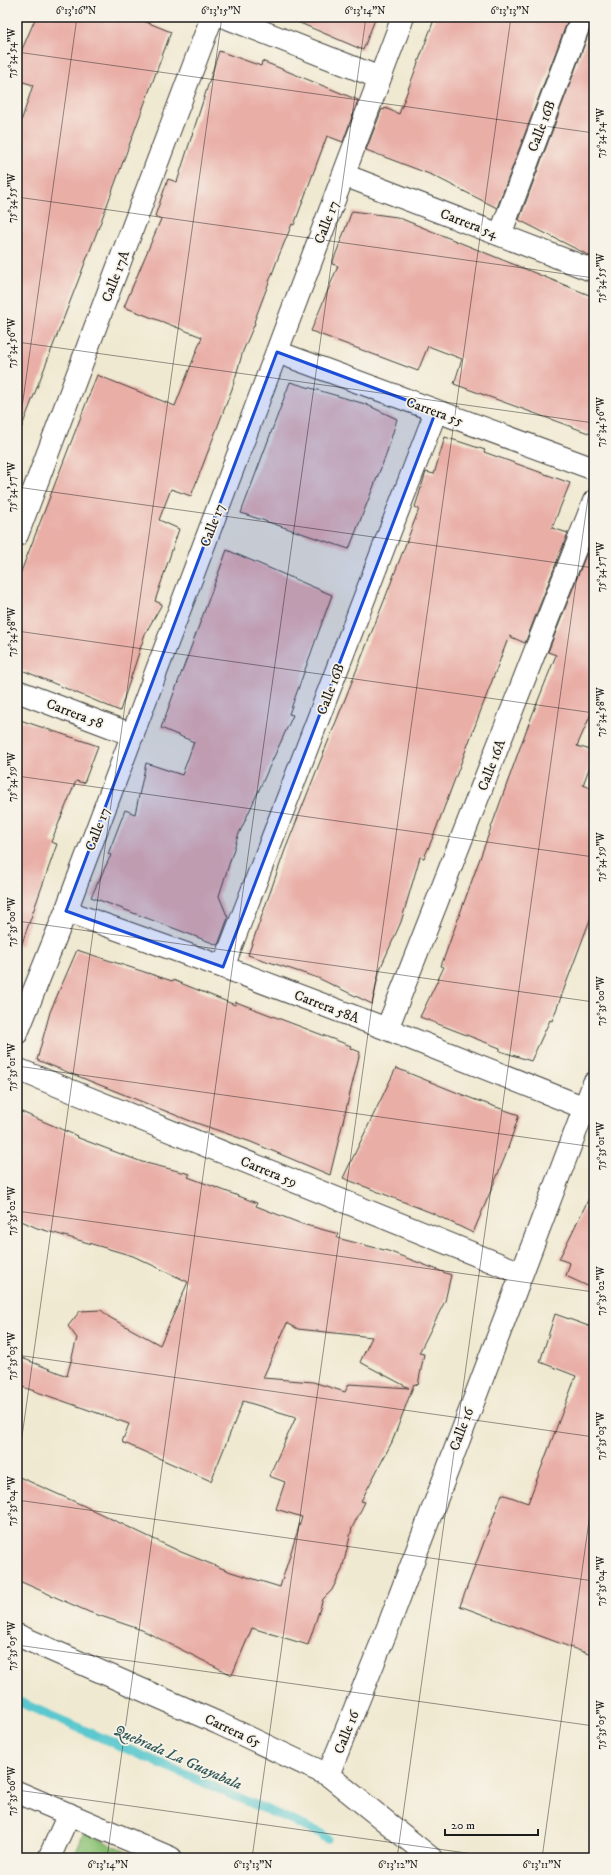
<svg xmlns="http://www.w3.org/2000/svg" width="611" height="1875" font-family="'IM FELL DW Pica',serif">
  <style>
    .green { fill: #8dc376; stroke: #547049 }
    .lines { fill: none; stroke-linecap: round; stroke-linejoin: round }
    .stream { stroke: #5ac8ce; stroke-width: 9 }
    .building { fill: #e9afa7; fill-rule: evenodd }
    .minor-casing { stroke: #3c3b37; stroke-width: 24 }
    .major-casing { stroke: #3c3b37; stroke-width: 24 }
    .minor { stroke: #fff; stroke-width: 22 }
    .major { stroke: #fff; stroke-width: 22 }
    .marked { fill: #1d4ed8; fill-opacity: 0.2; stroke: #1d4ed8; stroke-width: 3; stroke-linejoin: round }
    .ticks { fill: none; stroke: #1c1c1c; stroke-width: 1; stroke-opacity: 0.45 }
    .labels { text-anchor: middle; stroke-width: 3.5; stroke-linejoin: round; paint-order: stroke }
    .street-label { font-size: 14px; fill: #1c1c1c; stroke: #f7f3e8 }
    .water-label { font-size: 15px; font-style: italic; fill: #32585a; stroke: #f7f3e8 }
    .neatline { fill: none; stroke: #1c1c1c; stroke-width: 1.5 }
    .ticks-label { font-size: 10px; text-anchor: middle; fill: #1c1c1c }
  </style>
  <rect width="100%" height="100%" fill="#f7f3e8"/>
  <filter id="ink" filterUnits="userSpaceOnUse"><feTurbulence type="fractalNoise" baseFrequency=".025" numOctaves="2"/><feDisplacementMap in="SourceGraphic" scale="8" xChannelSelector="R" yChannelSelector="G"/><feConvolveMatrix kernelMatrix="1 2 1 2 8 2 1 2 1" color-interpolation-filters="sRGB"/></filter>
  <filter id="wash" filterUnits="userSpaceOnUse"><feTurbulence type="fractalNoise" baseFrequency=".012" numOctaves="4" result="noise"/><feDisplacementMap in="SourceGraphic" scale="16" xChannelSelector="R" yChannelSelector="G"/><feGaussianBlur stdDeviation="0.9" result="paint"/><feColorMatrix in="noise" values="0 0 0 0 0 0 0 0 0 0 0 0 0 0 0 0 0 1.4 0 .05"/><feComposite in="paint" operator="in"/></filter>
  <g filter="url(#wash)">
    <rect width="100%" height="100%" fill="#f0e9d1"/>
    <!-- green -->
    <path class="green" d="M84,1832L139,1858H73Z"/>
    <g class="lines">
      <!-- stream -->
      <path class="stream" d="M17,1701L320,1833L327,1839"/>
    </g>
    <g id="blocks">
      <!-- building -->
      <path class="building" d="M36,17H134L171,32L100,224L19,434L17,433V134L33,85L17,80V61Z
        M286,17H376L363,50Z
        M435,17H569L497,208L432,175L366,150L382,109L384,110L385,108L399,114Z
        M594,19V258L519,220Z
        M219,51L261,66L262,61L358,100L343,142L327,136L294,225L292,224L278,258L254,322L255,323L243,351L232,389L191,496L171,489L159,520L179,529L155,601L162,604L145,634L120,711L17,668V582L97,375L175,406L202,337L124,307L161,219L155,216L168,179L177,182Z
        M352,211L397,217L594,297V435L454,384L462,359L428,346L418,371L311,331L338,266L332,264Z
        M290,382L365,404L397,419L386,455L349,549L241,513Z
        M445,437L485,450L484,452L570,483L552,528L568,533L525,643L509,636L433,837L424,858L420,857L401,922L380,969L372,1004L318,978L248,955L285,850L384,601L419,509L415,507L426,472L434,474Z
        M591,542L594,543V707L577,746L594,751V755L583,785L594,789V909L552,1021L550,1020L531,1061L500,1051V1048L420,1017L444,967L441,966L526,731L556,655L548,652Z
        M227,550L332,595L289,714L293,715L238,836L219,896L228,918L218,945L91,897L111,855L108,854L125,810L135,814L146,763L182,775L194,742L161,728Z
        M17,719L98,746L84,783L76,781L51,842L57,844L21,946L17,945Z
        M77,950L172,981L173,980L235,1005L236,1002L351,1046L350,1048L360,1052L330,1175L251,1142L188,1120L37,1060L50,1012Z
        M396,1068L473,1099L519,1115L505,1157L473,1233L432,1213L343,1178Z
        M17,1110L77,1136L76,1137L142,1162L190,1174L188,1177L257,1203L256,1206L302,1224L339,1234L337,1238L388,1251L451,1275L445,1301L419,1353L424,1354L418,1385L414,1384L392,1442L361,1501L365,1502L352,1528L342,1570L332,1590L323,1599L308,1645L252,1628L232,1675L142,1630L89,1612L17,1580V1476L80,1504L181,1552L231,1572L280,1587L302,1517L276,1509L285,1482L269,1476L296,1417L243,1401L211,1481L122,1442L129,1424L17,1385V1356L67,1376L77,1338L68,1326L80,1311L101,1310L109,1317L160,1345L188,1282L133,1256L37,1228L17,1219ZM287,1323L298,1329L372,1337L360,1362L409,1388L349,1384L345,1392L313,1382L263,1378Z
        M594,1188V1289L566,1276L570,1263L559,1259Z
        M555,1314L594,1328V1656L460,1606L502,1494L528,1503L576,1376L540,1362Z"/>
    </g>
  </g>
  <g filter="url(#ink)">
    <use href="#blocks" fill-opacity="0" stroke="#3c3b37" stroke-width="1"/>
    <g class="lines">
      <!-- minor casing -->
      <g class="minor-casing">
        <path id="minor" d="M225,17L380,78
          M344,175L594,271
          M500,235L582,17
          M277,352L594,469
          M17,535L212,17
          M17,691L133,735
          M66,911L223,967L387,1029L585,1108
          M223,967L436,411
          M387,1029L594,501
          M17,1033L66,911L403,17
          M17,1069L521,1273
          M328,1775L388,1627L594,1083
          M49,1858L69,1814"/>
      </g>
      <!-- major casing -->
      <g class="major-casing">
        <path id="major" d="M17,1635L218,1723L328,1775L431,1858
          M17,1792L171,1858"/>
      </g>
      <!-- minor -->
      <use href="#minor" class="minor"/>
      <!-- major -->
      <use href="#major" class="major"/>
    </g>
  </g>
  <!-- marked area -->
  <path class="marked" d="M277,352L436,411L223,967L66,911Z"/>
  <!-- ticks -->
  <path class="ticks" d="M17,52L594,133M17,197L594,278M17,342L594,423M17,443L77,17M17,487L594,568M17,631L594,713M17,776L594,857M17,921L594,1002M17,1066L594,1147M17,1211L594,1292M17,1355L594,1437M17,1472L222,17M17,1500L594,1581M17,1645L594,1726M17,1790L502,1858M107,1858L366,17M252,1858L511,17M397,1858L594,455M542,1858L594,1485"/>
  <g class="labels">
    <!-- street labels -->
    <g class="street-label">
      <text transform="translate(541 126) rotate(-69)" y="5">Calle 16B</text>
      <text transform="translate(326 222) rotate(-69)" y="5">Calle 17</text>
      <text transform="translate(469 223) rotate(21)" y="5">Carrera 54</text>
      <text transform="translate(115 276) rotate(-69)" y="5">Calle 17A</text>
      <text transform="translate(435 411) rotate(20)" y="5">Carrera 55</text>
      <text transform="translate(212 525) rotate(-69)" y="5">Calle 17</text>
      <text transform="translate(330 689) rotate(-69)" y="5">Calle 16B</text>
      <text transform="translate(75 713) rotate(21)" y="5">Carrera 58</text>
      <text transform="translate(491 765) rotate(-69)" y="5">Calle 16A</text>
      <text transform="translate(97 829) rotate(-69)" y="5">Calle 17</text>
      <text transform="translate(327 1006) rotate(21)" y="5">Carrera 58A</text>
      <text transform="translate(269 1171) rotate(22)" y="5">Carrera 59</text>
      <text transform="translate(461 1429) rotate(-69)" y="5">Calle 16</text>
      <text transform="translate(233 1730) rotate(25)" y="5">Carrera 65</text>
      <text transform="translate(346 1732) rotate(-68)" y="5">Calle 16</text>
    </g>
    <!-- water labels -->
    <g class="water-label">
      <text transform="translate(178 1757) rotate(24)" y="5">Quebrada La Guayabala</text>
    </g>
  </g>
  <!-- margin -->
  <rect width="611" height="1875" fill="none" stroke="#f7f3e8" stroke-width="44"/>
  <!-- scale -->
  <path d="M445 1829v6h93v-6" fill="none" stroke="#1c1c1c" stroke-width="2"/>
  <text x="451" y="1829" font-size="12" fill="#1c1c1c" stroke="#f7f3e8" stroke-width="3" paint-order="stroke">20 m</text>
  <rect x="22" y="22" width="567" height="1831" class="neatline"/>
  <g class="ticks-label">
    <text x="76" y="14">6°13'16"N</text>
    <text x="221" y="14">6°13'15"N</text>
    <text x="365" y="14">6°13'14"N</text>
    <text x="510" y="14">6°13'13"N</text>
    <text transform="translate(11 53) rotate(-90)" y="4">75°34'54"W</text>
    <text transform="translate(600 133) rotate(-90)" y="4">75°34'54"W</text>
    <text transform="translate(11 198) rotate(-90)" y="4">75°34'55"W</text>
    <text transform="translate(600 278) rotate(-90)" y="4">75°34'55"W</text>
    <text transform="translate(11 343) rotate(-90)" y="4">75°34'56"W</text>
    <text transform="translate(600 422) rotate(-90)" y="4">75°34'56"W</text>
    <text transform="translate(11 487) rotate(-90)" y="4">75°34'57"W</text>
    <text transform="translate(600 567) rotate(-90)" y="4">75°34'57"W</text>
    <text transform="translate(11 632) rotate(-90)" y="4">75°34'58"W</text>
    <text transform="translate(600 712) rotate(-90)" y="4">75°34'58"W</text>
    <text transform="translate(11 777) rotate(-90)" y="4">75°34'59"W</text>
    <text transform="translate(600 857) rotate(-90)" y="4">75°34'59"W</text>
    <text transform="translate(11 922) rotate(-90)" y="4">75°35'00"W</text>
    <text transform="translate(600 1001) rotate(-90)" y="4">75°35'00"W</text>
    <text transform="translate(11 1067) rotate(-90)" y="4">75°35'01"W</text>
    <text transform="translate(600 1146) rotate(-90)" y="4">75°35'01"W</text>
    <text transform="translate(11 1211) rotate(-90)" y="4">75°35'02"W</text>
    <text transform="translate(600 1291) rotate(-90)" y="4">75°35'02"W</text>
    <text transform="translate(11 1356) rotate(-90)" y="4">75°35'03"W</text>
    <text transform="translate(600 1436) rotate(-90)" y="4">75°35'03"W</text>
    <text transform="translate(11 1501) rotate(-90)" y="4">75°35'04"W</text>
    <text transform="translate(600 1581) rotate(-90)" y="4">75°35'04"W</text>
    <text transform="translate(11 1646) rotate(-90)" y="4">75°35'05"W</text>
    <text transform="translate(600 1725) rotate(-90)" y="4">75°35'05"W</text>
    <text transform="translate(11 1791) rotate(-90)" y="4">75°35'06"W</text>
    <text x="108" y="1868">6°13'14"N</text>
    <text x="253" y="1868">6°13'13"N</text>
    <text x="398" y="1868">6°13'12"N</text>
    <text x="542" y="1868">6°13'11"N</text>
  </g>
</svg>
